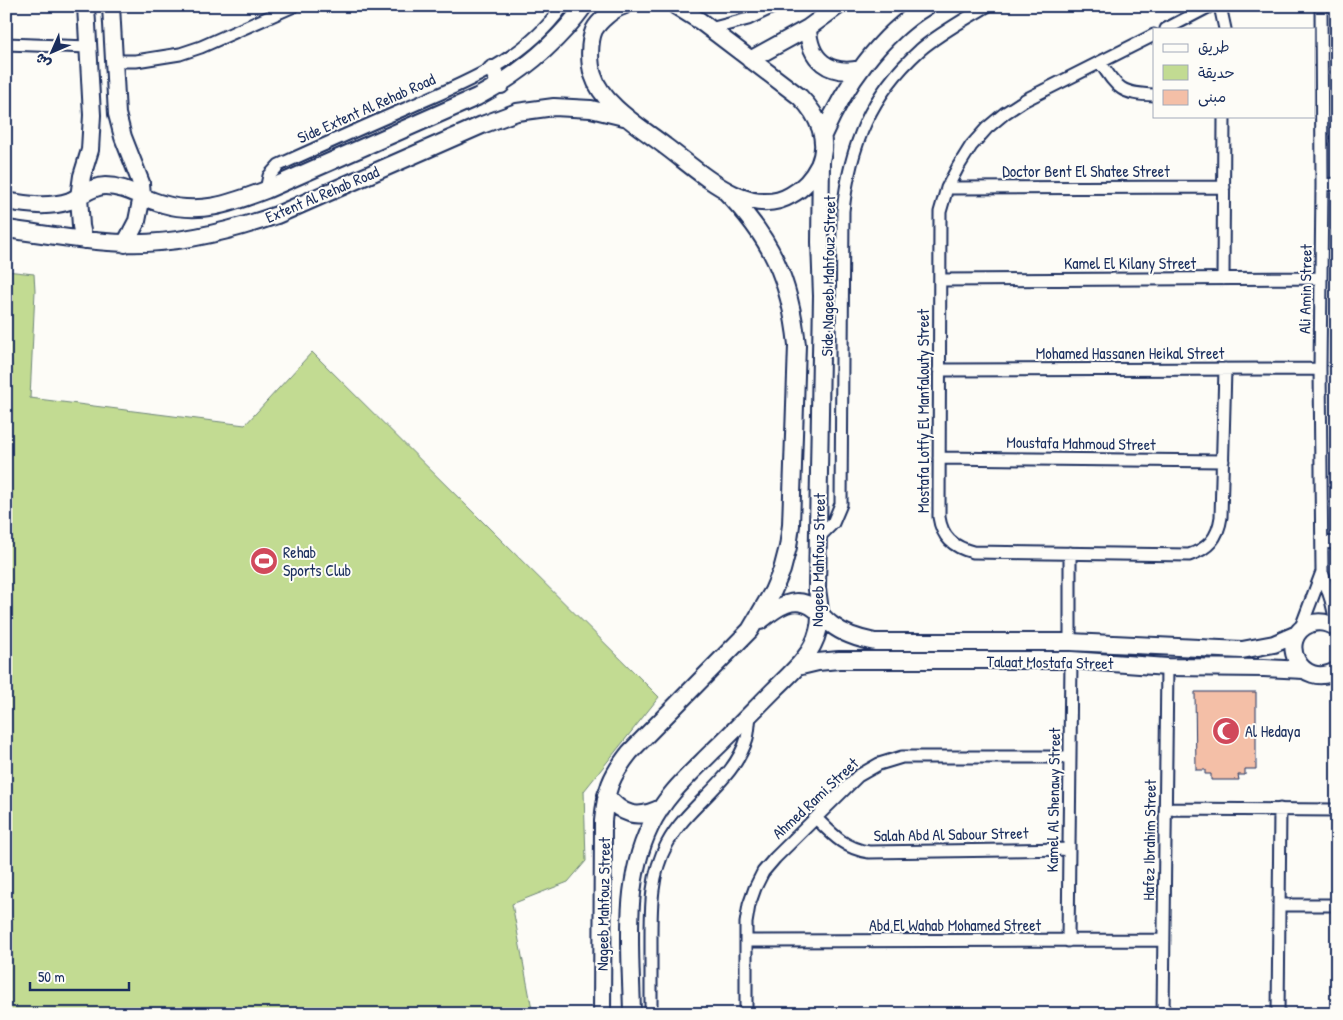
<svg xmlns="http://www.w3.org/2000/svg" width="1343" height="1020" font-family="'Patrick Hand','Playpen Sans Arabic',sans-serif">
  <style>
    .green { fill: #c2db92; stroke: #6e8578 }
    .building { fill: #f4bfa7; stroke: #1b2f5e }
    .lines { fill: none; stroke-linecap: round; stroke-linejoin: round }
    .street-casing { stroke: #1b2f5e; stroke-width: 15 }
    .secondary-casing { stroke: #1b2f5e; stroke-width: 20 }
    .street { stroke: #fdfcf7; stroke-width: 11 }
    .secondary { stroke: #fdfcf7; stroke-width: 16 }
    .labels { text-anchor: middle; stroke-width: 4; stroke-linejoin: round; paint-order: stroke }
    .street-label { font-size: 16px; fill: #1b2f5e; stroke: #fdfcf7 }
    .poi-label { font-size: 16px; fill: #1b2f5e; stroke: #fdfcf7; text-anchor: start }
  </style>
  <rect width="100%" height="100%" fill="#fdfcf7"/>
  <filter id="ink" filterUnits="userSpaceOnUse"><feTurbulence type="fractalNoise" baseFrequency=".02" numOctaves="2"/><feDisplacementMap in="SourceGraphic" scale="10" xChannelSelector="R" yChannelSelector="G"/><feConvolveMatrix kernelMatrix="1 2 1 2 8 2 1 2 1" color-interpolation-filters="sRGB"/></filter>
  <g filter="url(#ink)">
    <!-- green -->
    <path class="green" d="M6,271L34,274L35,291L30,398L245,425L312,352L659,697L584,791L586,861L568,882L512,904L533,1014H6Z"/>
    <!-- building -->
    <path class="building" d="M1195,692H1256V769H1245V775H1238L1239,780H1211V774H1205V770H1196Z"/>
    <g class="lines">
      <!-- street casing -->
      <g class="street-casing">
        <path id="street" d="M1220,6L1225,29
          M710,29L748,19L775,6
          M1166,29L1210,6
          M1154,35L1025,100L1005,113L987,128L971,146L958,167L947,188L940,212L939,517C942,537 953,547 973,552L1189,555C1208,549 1218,538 1221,517L1225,369
          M6,44L89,47
          M114,61H136L180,54L201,47L294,6
          M1100,62C1118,89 1121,94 1154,95
          M1322,185L1337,184
          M947,188L1224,187
          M266,190L269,176L279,165C321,146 363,127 405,109C465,82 523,62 563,6
          M1223,279L1224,116
          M940,280L1321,278
          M939,370L1320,369
          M939,458L1223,461
          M819,537L833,523L841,504L843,211C850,146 870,95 920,50C940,33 964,20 987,6
          M1322,543L1337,542
          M1322,572L1331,600L1337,625
          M1300,630L1322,572L1320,369L1322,185L1321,6
          M1070,642V553
          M1166,809L1337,810
          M816,818C832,834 845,849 869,852L1069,849
          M1279,905H1337
          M746,941L1164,940
          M1068,941L1071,660
          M651,1014C651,991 651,968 651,945C651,910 650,875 667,844C688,804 734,782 747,738C749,730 749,722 750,715
          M746,1014V923L749,905L755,888L763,872L775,858L858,776L879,764L902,757H1070
          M1163,1014L1167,667
          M1278,1014L1280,809"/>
      </g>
      <!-- secondary casing -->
      <g class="secondary-casing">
        <path id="secondary" d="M111,6L117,114L123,137L141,183L142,196L137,221L125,244
          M623,6C613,9 599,21 594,30C589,42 589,63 593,75C602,105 642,128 665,146C698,170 748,221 791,195C804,188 812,179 819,165C830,140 818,115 800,97L700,21L676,6
          M808,28C809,60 829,76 861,69
          M750,60L808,28L838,6
          M492,69L501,85
          M823,135C845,86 879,35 927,6
          M6,201C28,205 48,208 70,201C82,196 92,186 105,186C127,186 142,199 163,204C201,215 231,203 266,190L477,97C520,74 555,46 584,6
          M6,229C45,234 85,242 124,243C176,245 228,232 277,215L482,125L517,112L554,107L591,109L628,118
          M84,240L81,226L79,197L82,176L90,150L92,115L86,6
          M760,621C776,608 795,593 815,609C821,614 825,620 832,625C845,635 859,639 875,642H1070L1242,650L1274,644L1297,634
          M1337,628C1328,623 1320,620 1310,624C1275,638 1301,692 1337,670
          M797,667L818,662L839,660H1071L1167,667L1264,668L1304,670
          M606,795C622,815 637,820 661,808
          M602,1014L603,821C606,790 610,777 630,752L750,630L773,591L782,570L788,547L791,525L797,345C790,279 771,238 725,191
          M632,1014C631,952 622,885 650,827C664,797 689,775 712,752C733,732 753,711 774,690C791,673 812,656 818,631C822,617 819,603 817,589L822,296L820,242L821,160"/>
      </g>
      <!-- street -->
      <use href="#street" class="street"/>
      <!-- secondary -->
      <use href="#secondary" class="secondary"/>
    </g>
  </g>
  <!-- icons -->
  <defs>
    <g id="stadium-disc" transform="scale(1.4375)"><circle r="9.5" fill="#d1495b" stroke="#fdfcf7"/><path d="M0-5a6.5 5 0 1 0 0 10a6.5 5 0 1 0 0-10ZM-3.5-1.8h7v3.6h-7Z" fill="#fff"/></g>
    <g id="mosque-disc" transform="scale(1.4375)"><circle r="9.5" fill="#d1495b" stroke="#fdfcf7"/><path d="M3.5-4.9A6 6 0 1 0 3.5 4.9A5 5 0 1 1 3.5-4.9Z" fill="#fff"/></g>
  </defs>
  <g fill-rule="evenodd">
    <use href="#stadium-disc" x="264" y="561"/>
    <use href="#mosque-disc" x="1226" y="731"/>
  </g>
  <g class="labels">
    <!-- street labels -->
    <g class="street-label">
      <text transform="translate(366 108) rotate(-24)" y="6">Side Extent Al Rehab Road</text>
      <text x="1086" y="177">Doctor Bent El Shatee Street</text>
      <text transform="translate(322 194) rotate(-23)" y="6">Extent Al Rehab Road</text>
      <text x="1130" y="269">Kamel El Kilany Street</text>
      <text transform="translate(828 276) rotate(-89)" y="6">Side Nageeb Mahfouz Street</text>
      <text transform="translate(1305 289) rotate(-89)" y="6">Ali Amin Street</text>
      <text x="1130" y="359">Mohamed Hassanen Heikal Street</text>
      <text transform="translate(923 411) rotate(-90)" y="6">Mostafa Lotfy El Manfalouty Street</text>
      <text transform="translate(1081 443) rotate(1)" y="6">Moustafa Mahmoud Street</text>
      <text transform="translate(818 560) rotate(-89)" y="6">Nageeb Mahfouz Street</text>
      <text transform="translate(1050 662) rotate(1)" y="6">Talaat Mostafa Street</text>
      <text transform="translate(815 798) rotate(-43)" y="6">Ahmed Rami Street</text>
      <text transform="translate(1053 800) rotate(-89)" y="6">Kamel Al Shenawy Street</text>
      <text transform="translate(951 834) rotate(-1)" y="6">Salah Abd Al Sabour Street</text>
      <text transform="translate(1149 840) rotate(-89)" y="6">Hafez Ibrahim Street</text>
      <text transform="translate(603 904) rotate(-89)" y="6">Nageeb Mahfouz Street</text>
      <text x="955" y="931">Abd El Wahab Mohamed Street</text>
    </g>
    <!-- poi labels -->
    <g class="poi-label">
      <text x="283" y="558">Rehab<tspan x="283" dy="18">Sports Club</tspan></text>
      <text x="1245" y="737">Al Hedaya</text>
    </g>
  </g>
  <!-- margin -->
  <rect width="1343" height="1020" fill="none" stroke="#fdfcf7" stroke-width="25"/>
  <rect x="12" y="12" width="1318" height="995" fill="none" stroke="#1b2f5e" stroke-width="2" filter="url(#ink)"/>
  <!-- legend -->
  <rect x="1153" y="28" width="162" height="90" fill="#fdfcf7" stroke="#a3aaba"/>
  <rect x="1163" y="44" width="25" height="8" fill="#fdfcf7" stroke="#a3aaba"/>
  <text x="1198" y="52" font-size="15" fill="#1b2f5e">طريق</text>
  <rect x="1163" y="65" width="25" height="15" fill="#c2db92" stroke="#a3aaba"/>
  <text x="1198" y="78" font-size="15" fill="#1b2f5e">حديقة</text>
  <rect x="1163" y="90" width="25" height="15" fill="#f4bfa7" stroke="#a3aaba"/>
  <text x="1198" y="102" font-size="15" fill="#1b2f5e">مبنى</text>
  <!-- north arrow -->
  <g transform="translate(52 52) rotate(225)" stroke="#fdfcf7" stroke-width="4" paint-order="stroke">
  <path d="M0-4L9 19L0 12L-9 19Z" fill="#1b2f5e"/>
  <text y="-8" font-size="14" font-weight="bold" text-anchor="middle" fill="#1b2f5e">ش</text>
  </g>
  <!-- scale -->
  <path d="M30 982v8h99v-8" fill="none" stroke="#1b2f5e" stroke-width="2.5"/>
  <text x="38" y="982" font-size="15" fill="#1b2f5e" stroke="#fdfcf7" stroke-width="4" paint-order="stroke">50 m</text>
</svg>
